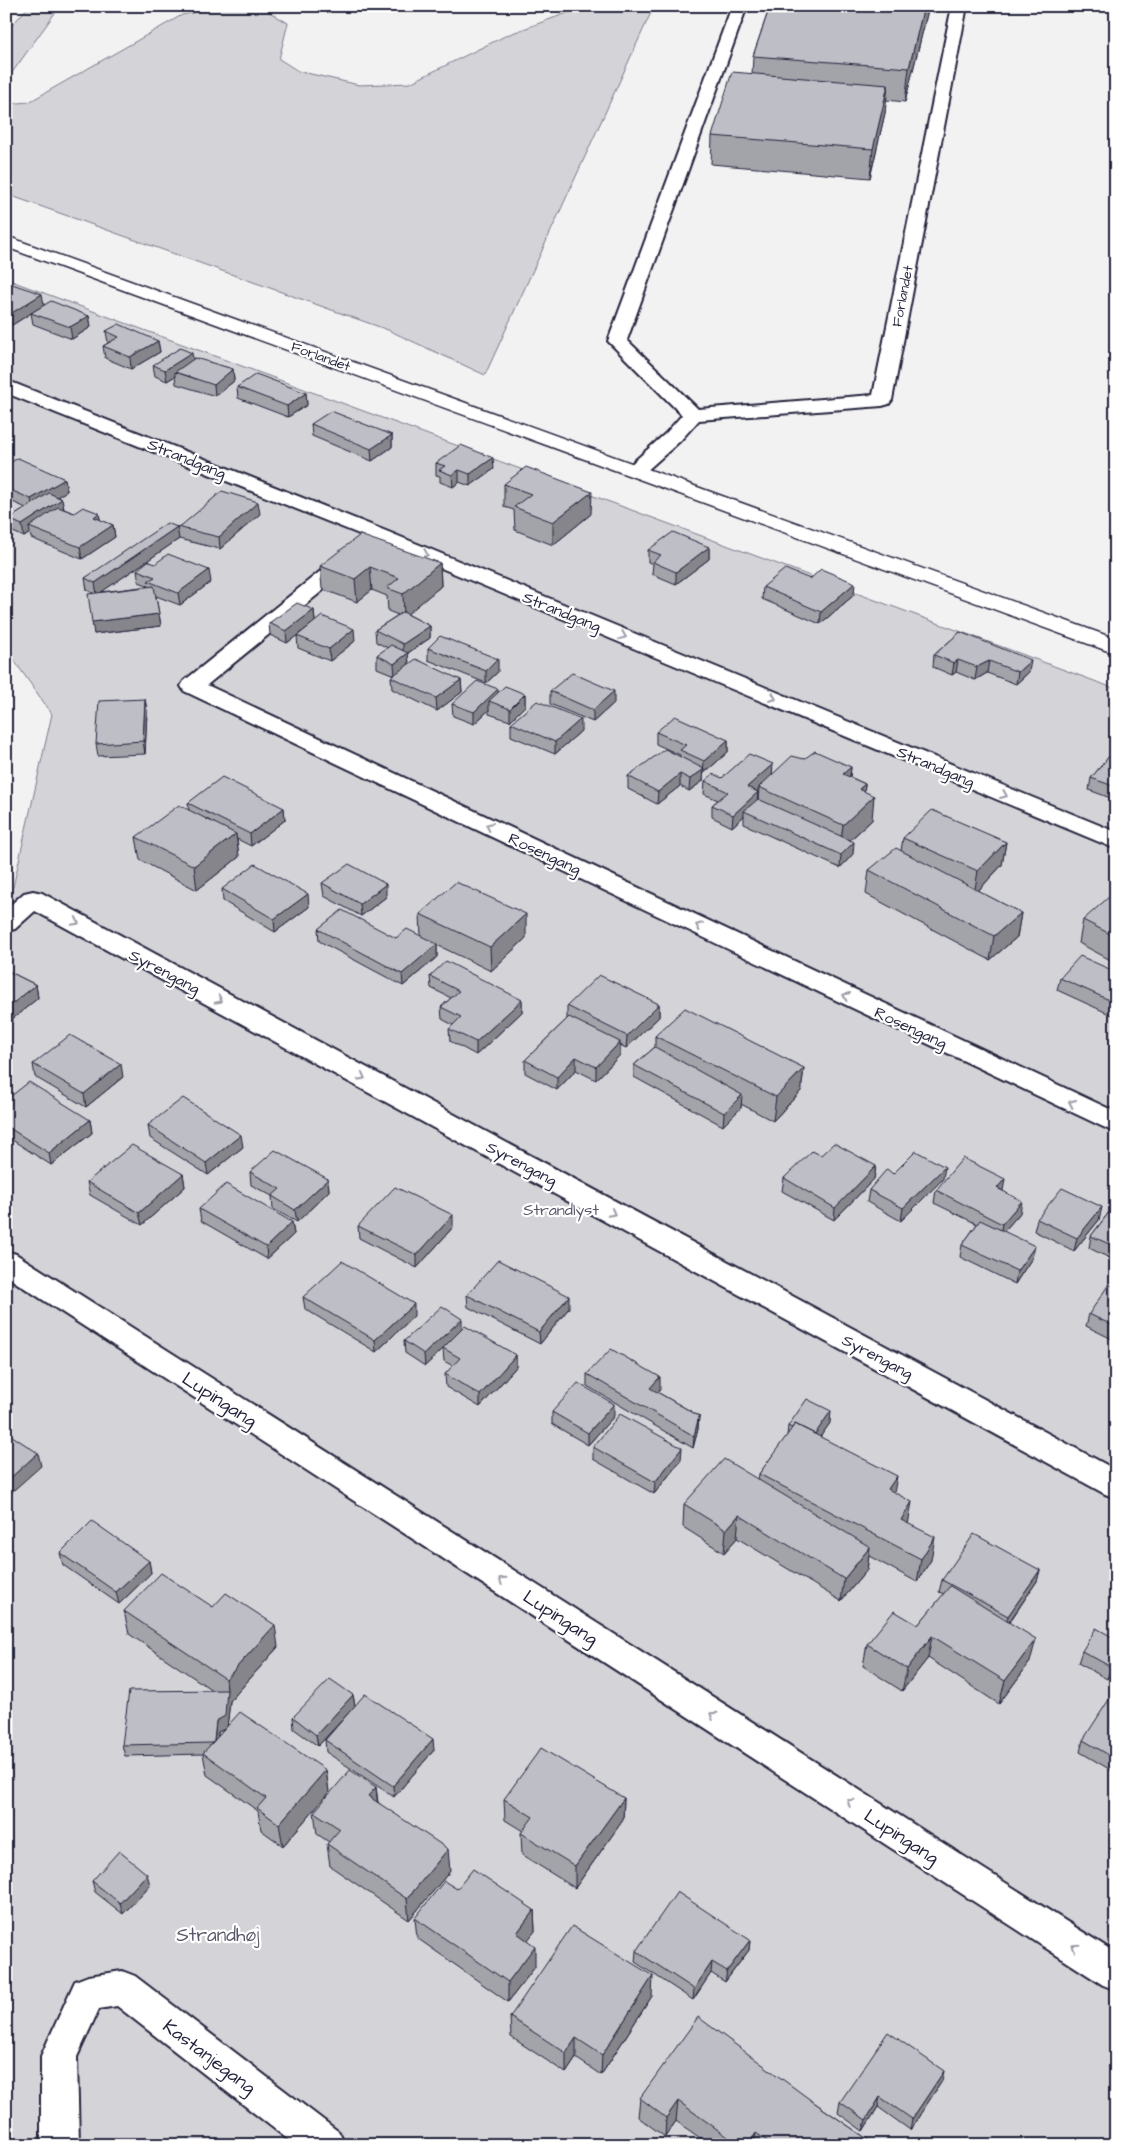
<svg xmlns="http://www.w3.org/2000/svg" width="1122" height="2151" font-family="'Architects Daughter',sans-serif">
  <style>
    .green { fill: #d3d3d8; stroke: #7a7a8a }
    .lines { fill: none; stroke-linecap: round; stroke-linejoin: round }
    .service-casing { stroke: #22223b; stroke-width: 4 }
    .tertiary-casing { stroke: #22223b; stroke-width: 3 }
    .service { fill: #fff; fill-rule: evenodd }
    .tertiary { fill: #fff; fill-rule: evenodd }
    .wall { fill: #a3a3aa; stroke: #22223b; fill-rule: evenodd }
    .shaded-wall { fill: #85858b; stroke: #22223b }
    .building { fill: #bebec6; stroke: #22223b }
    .oneway { stroke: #9c9ca7 }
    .labels { text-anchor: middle; stroke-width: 4.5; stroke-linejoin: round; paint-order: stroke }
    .far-street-label { font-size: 14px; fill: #22223b; stroke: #fff }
    .street-label { font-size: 16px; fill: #22223b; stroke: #fff }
    .park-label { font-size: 16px; fill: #57576a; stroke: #fff }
    .near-street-label { font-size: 19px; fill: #22223b; stroke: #fff }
    .near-park-label { font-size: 19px; fill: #57576a; stroke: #fff }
  </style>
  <rect width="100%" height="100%" fill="#f2f2f3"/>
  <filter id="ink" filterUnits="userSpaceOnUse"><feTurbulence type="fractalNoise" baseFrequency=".02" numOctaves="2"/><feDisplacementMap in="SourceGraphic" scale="10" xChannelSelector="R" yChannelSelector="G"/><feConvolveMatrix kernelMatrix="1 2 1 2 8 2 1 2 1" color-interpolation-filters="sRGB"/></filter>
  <g filter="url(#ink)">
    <!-- green -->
    <path class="green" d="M29,6H60L6,81V32Z
      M223,6H259L288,23L279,59L298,71L359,85L410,83L507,35L586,6H654L485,375L388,330L6,194V104L29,102L182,15Z
      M6,279L1116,689V2145H6V892L13,887L52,714L6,649Z"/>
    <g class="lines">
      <!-- service casing -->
      <g class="service-casing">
        <path id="service" d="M732,6H747L627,340L698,409L873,395L952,6H967L892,400L889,404L882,406L699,420L680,441L643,474L636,476L629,474L626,470L629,466L666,433L682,415L608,341Z
          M6,380L386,531L1116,832V849L381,543L207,685L1116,1112V1133L184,691L181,686L184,681L364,536L6,393Z
          M33,891L42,893L1116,1470V1498L1105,1494L35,911L15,929L6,931V909L24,893Z
          M6,1251L16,1254L1116,1953V1990L1103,1985L6,1276Z
          M122,1971L135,1976L339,2132L345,2145H295L117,2006L99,2009L77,2057L79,2145H41V2056L75,1981L88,1976Z"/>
      </g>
      <!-- tertiary casing -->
      <g class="tertiary-casing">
        <path id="tertiary" d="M6,236L1116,639V654L6,247Z"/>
      </g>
      <!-- service -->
      <use href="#service" class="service"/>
      <!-- tertiary -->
      <use href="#tertiary" class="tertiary"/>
    </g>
    <!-- wall -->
    <path class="wall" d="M770,6H929L905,102L886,100L885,113L870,178L711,164L712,136L752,74L753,56Z
      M6,282L44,305L89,316L91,327L72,339L33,324L31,313L9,327L6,326Z
      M106,331L158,341L160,352L131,369L105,358L103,346L108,343Z
      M193,359L233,369L234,381L215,396L176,384L175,376L167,381L155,376L153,365Z
      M237,387L306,393L307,405L288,417L238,398Z
      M311,424L392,435V447L372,461L312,436Z
      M436,463L494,469L470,486L459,482L453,487L440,482V476L436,475Z
      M6,465L65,479L67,491L57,496L62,499L64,509L74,513H99L100,520L113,525L115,537L82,559L31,538L30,533L24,537L11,531L9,519L26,508L6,499Z
      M504,484L591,514L553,545L515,530L514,510L504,507Z
      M260,514L220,549L179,539L101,592L149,586L139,582L137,570L211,582L180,605L156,596L161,626L94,634L93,593L87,590L85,578L177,527Z
      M709,547V559L676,584L652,574L653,564L648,562V550Z
      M440,563L441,586L407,614L430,626V638L408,653L409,664L461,680L462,692L437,711L392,689L391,677L394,675L377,668V655L388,648L376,642L375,630L398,615L388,611L387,596L372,590L357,602L322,589L320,566Z
      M810,579L854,595L820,624L762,599L763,587Z
      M314,610L315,622L355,641L330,661L298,648L297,636L308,627L287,643L270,635L269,623Z
      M960,632L1029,672L1016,684L987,673L975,680L956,672L952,675L933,667L934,655Z
      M428,648L498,672L486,683L428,660Z
      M550,691L614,703L593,722L550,704Z
      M498,693L525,694V706L510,721L489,714V710L474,724L453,716L452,704Z
      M145,699L147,711L145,754L98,756L96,744Z
      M511,723L581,731L555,754L511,736Z
      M656,732L728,740V752L703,774V781L689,791L680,786L657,804L628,789V776L680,757V755L656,744Z
      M1116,748V800L1089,790L1091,778Z
      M851,767L850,777L865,784L864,792L872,820L850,840L853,854L840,868L744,824V816L732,827L712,817V805L718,800L704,794L705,781L722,778L773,775ZM759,789L758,799L756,791Z
      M188,803L284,808L285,820L251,846L237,839L239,857L197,890L140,860L136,837L189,810Z
      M903,838L1006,842L1002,865L978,891L1021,913L1017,937L990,960L866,894L869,870L901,851Z
      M322,883L386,897L361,916L324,896Z
      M222,889L309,907L275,932L223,901Z
      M1116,899V963L1079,943L1083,920Z
      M420,914L526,938L491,971L437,945V957L403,986L319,941L318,929L396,938L421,936Z
      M6,970L36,985L38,998L10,1021L6,1019Z
      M1116,972V1017L1057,990L1060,978Z
      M430,976L522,1000V1012L476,1055L450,1041L449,1029L453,1025L442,1019L441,1007L451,998L431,988Z
      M659,1004V1017L626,1048L620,1045V1055L596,1080L576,1070L557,1090L525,1073V1060L567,1019V1006Z
      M655,1036L804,1068L801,1091L773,1121L741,1104V1108L723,1126L634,1077V1065L655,1047Z
      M33,1064L123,1077L86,1107L35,1077Z
      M6,1100L90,1120L92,1133L51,1165L6,1136Z
      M148,1125L243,1147L208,1175L150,1138Z
      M821,1155L876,1166L874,1179L834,1220L782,1191L784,1178Z
      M250,1172L328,1179L329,1191L297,1222L273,1209L272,1196L251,1185Z
      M183,1174L185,1187L142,1225L90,1195L87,1182Z
      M893,1174L943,1179L901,1221L867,1202L869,1190Z
      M936,1190L1003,1191L1020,1213L1004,1231L1032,1258L1015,1284L960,1257L962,1245L977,1224L934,1203Z
      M1116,1203V1261L1089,1248L1091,1236Z
      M199,1209L292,1222L294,1234L267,1259L201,1221Z
      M1037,1219L1099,1220L1074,1251L1034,1231Z
      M358,1226L453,1227L417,1268L359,1238Z
      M1116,1288V1341L1086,1326L1089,1314Z
      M467,1295L569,1308L540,1344L468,1307Z
      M303,1297L414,1316L376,1352L305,1309Z
      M462,1329L516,1355V1367L480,1407L446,1387L445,1374L453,1366L444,1361L443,1349L425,1366L405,1353L404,1341Z
      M587,1374L660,1390L657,1392L699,1416L698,1429L693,1448L587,1386Z
      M552,1412L614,1416L588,1445L552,1424Z
      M830,1423L820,1437L894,1493L908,1523L931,1560L917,1582L869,1556L867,1570L841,1601L737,1538L724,1553L683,1527L684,1504L758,1480L759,1474L787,1436L788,1426Z
      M593,1447L681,1460L654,1494L593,1459Z
      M60,1553L149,1561L151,1573L119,1604L63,1565Z
      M1040,1570L1037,1581L1009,1623L1030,1662L999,1704L928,1658L902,1691L863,1666L867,1644L918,1625L944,1594L939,1592L942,1580Z
      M213,1607L278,1647L230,1701L227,1726L326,1770L329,1792L283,1846L261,1830L258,1811L207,1775L203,1754L125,1756L122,1745L212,1690L129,1634L124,1611ZM224,1729L218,1737V1732Z
      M1116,1639V1665L1107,1679L1078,1663L1082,1651Z
      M353,1695L355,1706L434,1750L394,1797L326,1752L325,1740L348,1714L318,1746L294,1729L293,1717Z
      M1116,1701V1773L1080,1752L1083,1740Z
      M376,1787L378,1802L450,1871L409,1920L330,1866L327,1844L329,1842L317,1834L314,1812Z
      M624,1798L623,1820L575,1888L522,1855L521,1833L523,1831L505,1820L504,1799Z
      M92,1881L150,1885L123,1914L95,1892Z
      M457,1889L534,1910L535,1931L527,1940L535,1967L508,2002L417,1938L415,1918Z
      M750,1940L749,1950L725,1982L711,1973L693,2000L635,1962L636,1951Z
      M652,1996L601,2075L576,2058L566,2073L511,2037L510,2017Z
      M942,2081L910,2130L878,2107L863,2131L838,2113L840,2102Z
      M640,2098L812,2101L876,2145H710L676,2121L665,2137L638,2117Z"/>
    <!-- shaded-wall -->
    <path class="shaded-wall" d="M924,6H929L905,102L909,68Z
      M888,85L885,113L870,178L873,149Z
      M42,294L44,305L9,327L7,316Z
      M89,316L91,327L72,339L70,327Z
      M158,341L160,352L131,369L130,357Z
      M192,353L194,364L175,372V376L167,381L165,370Z
      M233,369L234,381L215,396L214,385Z
      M306,393L307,405L288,417L287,406Z
      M392,435V447L372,461L371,449Z
      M493,458L494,469L470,486V474Z
      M459,470V482L453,487L452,475Z
      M65,479L67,491L33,511L31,499Z
      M592,492L591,514L553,545V522Z
      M62,499L64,511L29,527L30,533L24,537L22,525Z
      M258,502L260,514L220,549L219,537Z
      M99,513L101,525L94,517Z
      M113,525L115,537L82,559L80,547Z
      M177,527L179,539L97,595L95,583Z
      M709,547V559L676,584V572Z
      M440,563L441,586L404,617L403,594Z
      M370,567L372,590L357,602L355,579Z
      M209,570L211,582L180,605L178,593Z
      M855,583L854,595L820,624L821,612Z
      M314,610L315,622L287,643L286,631Z
      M159,614L161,626L94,634L92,622Z
      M430,626V638L403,656V644Z
      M354,629L355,641L330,661L329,649Z
      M408,653L409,665L395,676L394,664Z
      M498,659V672L486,683V671Z
      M958,660L956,672L952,675L954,663Z
      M1031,660L1029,672L1016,684L1018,672Z
      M989,661L987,673L975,680L977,667Z
      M461,680L462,692L437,711L436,698Z
      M498,689V701H489V710L474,724V712Z
      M614,691V703L593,722V710Z
      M525,694V706L510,721V709Z
      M145,699L147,711L145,754L143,741Z
      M581,719V731L555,754V742Z
      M728,740V752L703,774L704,761Z
      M773,764L772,777L759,787V789L746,800L747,787Z
      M851,767L848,791L843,774Z
      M704,769L703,781L689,791L690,779Z
      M680,774V786L657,804L658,792Z
      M865,784L862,807L859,789Z
      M758,792L757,805L744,811V816L732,827L733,815Z
      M874,796L872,820L840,849L843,825Z
      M284,808L285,820L251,846L250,834Z
      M236,834L239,857L197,890L194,866Z
      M854,842L853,854L840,868L841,855Z
      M1006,842L1002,865L974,895L978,871Z
      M386,884V897L361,916L360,904Z
      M308,894L309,907L275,932L274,919Z
      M1021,913L1017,937L990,960L994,936Z
      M526,914V938L491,971L490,947Z
      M437,944V957L403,986L402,974Z
      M36,985L38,998L10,1021L7,1008Z
      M522,1000V1012L476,1055V1042Z
      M659,1004V1017L626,1048L627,1036Z
      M620,1042V1055L596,1080V1067Z
      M576,1057V1070L557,1090V1077Z
      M121,1064L123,1077L86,1107L84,1094Z
      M804,1068L801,1091L773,1121L776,1097Z
      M742,1095L741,1108L723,1126L724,1113Z
      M90,1120L92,1133L51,1165L49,1153Z
      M241,1135L243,1147L208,1175L206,1163Z
      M876,1166L874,1179L834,1220L835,1208Z
      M945,1167L943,1179L901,1221L903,1208Z
      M183,1174L185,1187L142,1225L139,1213Z
      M328,1179L329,1191L297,1222L295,1210Z
      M1005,1179L1003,1191L997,1188Z
      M1022,1201L1020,1213L1000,1236L1002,1224Z
      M1102,1207L1099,1220L1074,1251L1077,1238Z
      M453,1215V1227L417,1268V1255Z
      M292,1222L294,1234L267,1259L266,1247Z
      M1035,1246L1032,1258L1015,1284L1017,1271Z
      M569,1296V1308L540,1344L539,1332Z
      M414,1304V1316L376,1352L375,1340Z
      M462,1319V1331L425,1366L424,1354Z
      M516,1355V1367L480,1407V1395Z
      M660,1377V1390L649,1400L650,1388Z
      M614,1404V1416L588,1445V1433Z
      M831,1411L830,1423L811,1450L812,1438Z
      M699,1416L698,1429L693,1448L694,1436Z
      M682,1448L681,1460L654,1494L655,1482Z
      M38,1453L41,1466L6,1497V1482Z
      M897,1476L893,1499L888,1489Z
      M912,1502L908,1525L901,1520Z
      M739,1515L737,1538L724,1553L726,1530Z
      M935,1537L931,1560L917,1582L921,1559Z
      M870,1547L867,1570L841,1601L844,1579Z
      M149,1561L151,1573L119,1604L116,1592Z
      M1040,1570L1037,1581L1005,1628L1008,1616Z
      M275,1625L278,1647L230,1701L227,1728L218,1732L216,1754L214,1743L216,1721L227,1690L226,1679Z
      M932,1636L928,1658L902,1691L907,1669Z
      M1036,1639L1030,1662L999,1704L1005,1681Z
      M1116,1659V1665L1107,1679L1111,1667Z
      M353,1695L355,1706L318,1746L316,1735Z
      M433,1739L434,1750L394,1797L393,1786Z
      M326,1770L329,1792L283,1846L279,1824Z
      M376,1787L378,1809L368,1796Z
      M624,1798L623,1820L575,1888V1866Z
      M448,1849L450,1871L409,1920L407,1899Z
      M147,1874L150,1885L123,1914L120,1903Z
      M534,1910L535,1931L517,1954V1933Z
      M750,1940L749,1950L725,1982L727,1971Z
      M535,1946V1967L508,2002V1982Z
      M712,1962L711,1973L693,2000L694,1989Z
      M653,1976L652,1996L601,2075L602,2055Z
      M576,2038V2058L566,2073V2053Z
      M944,2071L942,2081L910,2130L912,2119Z
      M880,2097L878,2107L863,2131L866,2120Z
      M678,2101L676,2121L665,2137L666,2118Z
      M756,2133L754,2145H748Z"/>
    <!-- building -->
    <path class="building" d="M770,6H924L909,68L753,56Z
      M732,72L888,85L873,149L712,136Z
      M6,282L42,294L7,316Z
      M51,301L89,316L70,327L31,313Z
      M119,324L158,341L130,357L103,346L119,337L106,331Z
      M180,348L192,353L165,370L153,365Z
      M195,358L233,369L214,385L175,372Z
      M256,374L306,393L287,406L237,387Z
      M331,411L392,435L371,449L311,424Z
      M461,445L493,458L470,474L459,470L452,475L439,470L445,466L436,463Z
      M18,458L65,479L31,499L6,488V465Z
      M526,467L592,492L553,522L514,507L531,494L504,484Z
      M222,491L258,502L219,537L177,527L95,583L85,578L167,523L177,527L182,525Z
      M49,493L62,499L22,525L9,519Z
      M58,507L74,513L83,507L99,513L94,517L113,525L80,547L29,527Z
      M673,532L709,547L676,572L653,562L661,555L648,550Z
      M360,535L440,563L403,594L387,588L399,578L370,567L355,579L320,566Z
      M168,554L209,570L178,593L148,581L155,577L137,570L148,561L155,564Z
      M785,569L810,579L821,569L855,583L821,612L763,587Z
      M154,586L159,614L92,622L88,594Z
      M297,603L314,610L286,631L269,623Z
      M403,612L430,626L403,644L375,630Z
      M322,616L354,629L329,649L297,636Z
      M960,632L1031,660L1018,672L989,661L977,667L958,660L954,663L934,655Z
      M440,636L498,659L486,671L428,648Z
      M391,645L408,653L394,664L377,655Z
      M416,659L461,680L436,698L391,677Z
      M572,673L614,691L593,710L550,691Z
      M477,681L498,689L474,712L452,704Z
      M505,686L525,694L510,709L489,701Z
      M145,699L143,741L96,744L99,701Z
      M537,701L581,719L555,742L511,723Z
      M675,716L728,740L704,761L680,750L686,745L656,732Z
      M1116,748V787L1091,778Z
      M665,749L704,769L690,779L680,774L658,792L628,776Z
      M815,751L851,767L843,774L865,784L859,789L874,796L843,825L759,787L792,756L804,759Z
      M749,754L773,764L747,787L758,792L733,815L712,805L728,792L705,781L713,774L722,778Z
      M222,777L284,808L250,834L188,803Z
      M758,799L854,842L841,855L744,811Z
      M179,805L236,834L194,866L136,837Z
      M932,810L1006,842L978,871L903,838Z
      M896,848L1021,913L994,936L869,870Z
      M255,864L308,894L274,919L222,889Z
      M349,864L386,884L360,904L322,883Z
      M456,882L526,914L490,947L420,914Z
      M1110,896L1116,899V937L1083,920Z
      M342,910L396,938L407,929L437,944L402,974L318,929Z
      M1080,956L1116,972V1003L1060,978Z
      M446,961L522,1000L476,1042L449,1029L461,1017L441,1007L459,991L430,976Z
      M6,970L36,985L7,1008H6Z
      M599,975L659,1004L627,1036L567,1006Z
      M685,1008L804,1068L776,1097L655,1036Z
      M569,1017L620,1042L596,1067L576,1057L557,1077L525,1060Z
      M70,1035L121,1064L84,1094L33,1064Z
      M655,1047L742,1095L724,1113L634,1065Z
      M29,1082L90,1120L49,1153L6,1126V1100Z
      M183,1098L241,1135L206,1163L148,1125Z
      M834,1143L876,1166L835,1208L784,1178L812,1151L821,1155Z
      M132,1145L183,1174L139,1213L87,1182Z
      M275,1150L328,1179L295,1210L272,1196L280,1189L250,1172Z
      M916,1151L945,1167L903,1208L869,1190L887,1169L893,1174Z
      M963,1158L1005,1179L997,1188L1022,1201L1002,1224L936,1190Z
      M226,1184L292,1222L266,1247L199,1209Z
      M395,1187L453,1215L417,1255L358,1226Z
      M1062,1188L1102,1207L1077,1238L1037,1219Z
      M1116,1203V1247L1091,1236Z
      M980,1220L1035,1246L1017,1271L962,1245Z
      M498,1260L569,1296L539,1332L467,1295Z
      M342,1261L414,1304L375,1340L303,1297Z
      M1109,1284L1116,1288V1327L1089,1314Z
      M442,1306L462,1319L424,1354L404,1341Z
      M465,1326L516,1355L480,1395L445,1374L460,1358L443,1348Z
      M611,1349L660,1377L650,1388L699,1416L694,1436L587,1374Z
      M578,1383L614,1404L588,1433L552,1412Z
      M807,1399L831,1411L815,1434L795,1424L792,1428L788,1426Z
      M620,1414L682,1448L655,1482L593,1447Z
      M795,1424L897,1476L888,1489L912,1502L901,1520L935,1537L921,1559L759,1474Z
      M6,1432L38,1453L6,1482Z
      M724,1459L870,1547L844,1579L739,1515L726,1530L684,1504Z
      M92,1521L149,1561L116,1592L60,1553Z
      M974,1534L1040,1570L1008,1616L942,1580Z
      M161,1573L213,1607L226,1593L275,1625L226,1679L124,1611Z
      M950,1586L1036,1639L1005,1681L932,1636L907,1669L867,1644L894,1611L918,1625Z
      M1096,1628L1116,1639V1659L1111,1667L1082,1651Z
      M330,1679L353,1695L316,1735L293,1717Z
      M227,1690L225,1716L216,1721L214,1741L212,1743L122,1745L129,1691Z
      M365,1694L433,1739L393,1786L325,1740Z
      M1110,1698L1116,1701V1759L1083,1740Z
      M240,1712L326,1770L279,1824L257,1808L266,1798L203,1753Z
      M541,1748L624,1798L575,1866L521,1833L533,1817L504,1799Z
      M350,1770L376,1787L368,1796L448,1849L407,1899L327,1844L340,1829L314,1812Z
      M119,1851L147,1874L120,1903L92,1881Z
      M473,1869L534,1910L517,1933L535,1946L508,1982L415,1918L444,1881L457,1889Z
      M677,1892L750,1940L727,1971L712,1962L694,1989L636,1951Z
      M572,1926L653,1976L602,2055L576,2038L566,2053L510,2017Z
      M698,2017L812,2101L876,2145H773L756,2133L748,2145H739L678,2101L666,2118L640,2098Z
      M888,2032L944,2071L912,2119L880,2097L866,2120L840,2102Z"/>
    <!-- one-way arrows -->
    <defs><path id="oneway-chevron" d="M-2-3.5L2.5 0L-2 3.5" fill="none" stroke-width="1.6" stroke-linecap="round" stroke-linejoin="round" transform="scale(1.25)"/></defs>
    <g class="oneway">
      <use href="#oneway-chevron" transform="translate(425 554) rotate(22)"/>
      <use href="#oneway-chevron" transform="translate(623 636) rotate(22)"/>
      <use href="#oneway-chevron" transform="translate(773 698) rotate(23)"/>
      <use href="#oneway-chevron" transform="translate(1004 795) rotate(23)"/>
      <use href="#oneway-chevron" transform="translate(489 826) rotate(-155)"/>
      <use href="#oneway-chevron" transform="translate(76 922) rotate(28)"/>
      <use href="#oneway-chevron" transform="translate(699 926) rotate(-155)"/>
      <use href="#oneway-chevron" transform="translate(846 996) rotate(-155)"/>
      <use href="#oneway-chevron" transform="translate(219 1000) rotate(28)"/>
      <use href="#oneway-chevron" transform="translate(362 1077) rotate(28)"/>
      <use href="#oneway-chevron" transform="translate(1072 1103) rotate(-155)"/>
      <use href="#oneway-chevron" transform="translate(612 1213) rotate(28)"/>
      <use href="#oneway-chevron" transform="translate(502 1580) rotate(-147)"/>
      <use href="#oneway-chevron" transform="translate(713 1715) rotate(-147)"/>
      <use href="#oneway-chevron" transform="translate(850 1802) rotate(-147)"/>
      <use href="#oneway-chevron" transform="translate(1075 1947) rotate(-147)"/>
    </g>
  </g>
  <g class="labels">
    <!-- far-street labels -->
    <g class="far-street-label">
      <text transform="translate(902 296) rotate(-79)" y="5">Forlandet</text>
      <text transform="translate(321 356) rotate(20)" y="5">Forlandet</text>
    </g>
    <!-- street labels -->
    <g class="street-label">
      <text transform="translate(187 458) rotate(22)" y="6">Strandgang</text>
      <text transform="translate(562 611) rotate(22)" y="6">Strandgang</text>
      <text transform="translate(936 766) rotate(23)" y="6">Strandgang</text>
      <text transform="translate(545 853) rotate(25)" y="6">Rosengang</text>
      <text transform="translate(165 971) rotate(28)" y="6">Syrengang</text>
      <text transform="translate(911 1027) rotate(25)" y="6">Rosengang</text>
      <text transform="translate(522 1163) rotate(28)" y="6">Syrengang</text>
      <text transform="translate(878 1356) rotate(28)" y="6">Syrengang</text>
    </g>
    <!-- park labels -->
    <g class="park-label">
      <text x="561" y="1215">Strandlyst</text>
    </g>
    <!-- near-street labels -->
    <g class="near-street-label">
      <text transform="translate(220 1399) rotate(33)" y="7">Lupingang</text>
      <text transform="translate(561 1617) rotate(33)" y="7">Lupingang</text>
      <text transform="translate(902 1836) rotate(33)" y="7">Lupingang</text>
      <text transform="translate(210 2056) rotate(37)" y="7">Kastanjegang</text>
    </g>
    <!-- near-park labels -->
    <g class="near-park-label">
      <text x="218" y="1941">Strandhøj</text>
    </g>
  </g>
  <!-- margin -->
  <rect width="1122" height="2151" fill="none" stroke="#fff" stroke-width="25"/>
  <rect x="12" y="12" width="1097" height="2126" fill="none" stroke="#22223b" stroke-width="2" filter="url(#ink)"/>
</svg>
